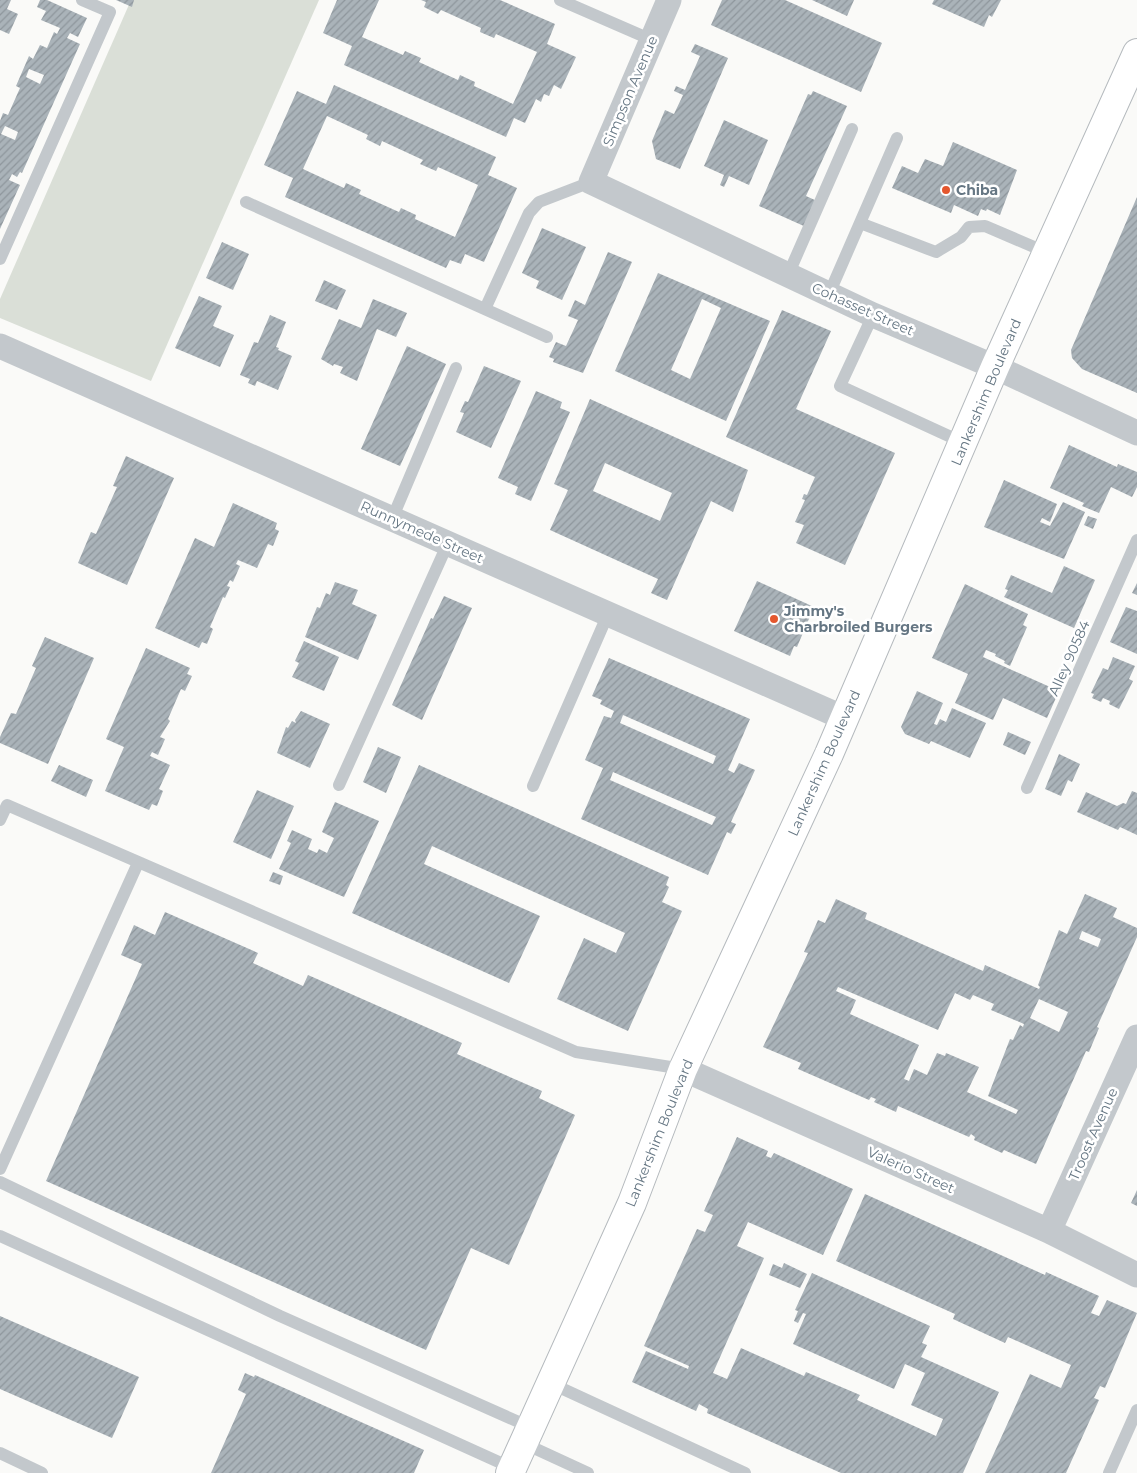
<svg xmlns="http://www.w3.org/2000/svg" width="1137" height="1473" font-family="Montserrat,sans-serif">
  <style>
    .green { fill: #dadfd7 }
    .building { fill: url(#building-hatch); fill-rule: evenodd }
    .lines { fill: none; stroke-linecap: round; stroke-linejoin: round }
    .primary-casing { stroke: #b5babe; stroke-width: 30 }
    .lane { stroke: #c3c8cc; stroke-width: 12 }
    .street { stroke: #c3c8cc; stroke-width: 25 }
    .primary { stroke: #fff; stroke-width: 28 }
    .poi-dot { fill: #e4572e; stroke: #fff; stroke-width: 2 }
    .labels { text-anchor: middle; stroke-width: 5; stroke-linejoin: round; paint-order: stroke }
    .street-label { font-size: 14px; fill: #657683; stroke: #fff }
    .poi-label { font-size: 14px; font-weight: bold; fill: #657683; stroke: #fff; text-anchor: start }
  </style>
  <defs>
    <pattern id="building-hatch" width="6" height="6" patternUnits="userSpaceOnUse" patternTransform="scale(1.25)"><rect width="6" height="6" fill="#aab3b9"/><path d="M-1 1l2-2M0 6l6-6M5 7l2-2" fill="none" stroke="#8e969c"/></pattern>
  </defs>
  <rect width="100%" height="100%" fill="#fafaf8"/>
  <!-- green -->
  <path class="green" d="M131,0H319L151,381L0,318V299Z"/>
  <!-- building -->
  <path class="building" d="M0,0H11L7,9L18,14L9,34L0,30Z
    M40,0H47L87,18L78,37L70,33L67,38L80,44L22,173L20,172L17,177L12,174L9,180L20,185L0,229V121L3,113L8,115L20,88L16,86L29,56L33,59L40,45L47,48L54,32L57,34L60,28L41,20L46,11L37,7ZM29,69L44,75L40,84L26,77ZM5,126L18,132L15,140L1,134Z
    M116,0H134L132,7Z
    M337,0H379L362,37L403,55L405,51L421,58L419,62L458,80L460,75L475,82L474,86L513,104L537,52L496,34L494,38L480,32L481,28L441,10L438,14L424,7L426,2L421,0H500L555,24L547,44L576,57L561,89L554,85L549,96L544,94L541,102L536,99L525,123L514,118L506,137L344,65L352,46L323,33Z
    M722,0H785L882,43L861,92L711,25Z
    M812,0H854L847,16Z
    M934,0H1001L992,17L989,15L984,27L932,4Z
    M695,44L728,58L680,169L656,159L652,141L665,110L674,114L683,95L674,91L676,86L685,90L700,56L691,52Z
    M334,85L496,157L488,175L517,188L484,262L465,254L461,264L450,260L446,268L285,197L293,178L264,165L297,91L326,104ZM327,116L368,135L366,139L380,146L382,141L423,160L420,164L436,171L438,167L478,185L455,237L415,219L416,215L401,208L399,212L359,194L361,190L346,183L344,188L303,169Z
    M813,91L847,106L806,196L817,201L806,227L759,206L808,94L811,95Z
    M724,120L768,140L749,185L729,176L724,187L720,185L724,175L704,166Z
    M953,142L1017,170L1000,215L987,209L986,211L981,209L978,216L954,205L951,213L892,188L902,166L918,173L925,159L943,166Z
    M1137,197V393L1082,369L1072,358L1071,350Z
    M542,228L586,247L562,300L536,288L539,281L522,273Z
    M222,242L249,254L233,290L206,278Z
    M608,252L632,262L583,373L553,362L554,359L549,357L556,342L566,346L578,320L568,316L575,300L585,305Z
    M658,273L770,321L726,421L615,371ZM702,299L721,308L690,379L671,370Z
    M324,280L346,290L337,310L315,301Z
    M199,296L222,306L213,326L234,335L220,367L175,348Z
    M373,299L407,313L396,337L377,329L357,381L340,373L343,367L334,364L333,366L321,359L339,319L361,328Z
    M782,310L831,331L796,409L895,453L845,565L796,543L804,525L795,522L805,500L802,499L804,494L807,495L815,477L726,437Z
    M270,315L286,322L276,347L279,348L278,350L292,356L278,390L257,381L255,386L248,383L250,379L240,375L254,342L258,343Z
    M407,346L446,364L400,466L361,449Z
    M484,366L521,381L491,448L456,432L464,413L460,412L465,401L468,402Z
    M536,391L562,402L560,408L570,412L531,501L515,494L518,487L498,478Z
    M590,399L748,470L733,512L711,501L667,600L651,593L658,579L550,530L568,490L554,484ZM605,463L672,493L660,521L593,491Z
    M1069,445L1117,467L1118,464L1137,472V487L1132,497L1111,487L1099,513L1082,506L1084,503L1050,488Z
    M126,456L174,478L127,585L78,563L91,532L96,534L117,487L113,486Z
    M1004,480L1057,504L1050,522L1042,518L1040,522L1050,526L1063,502L1085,512L1064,559L984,527Z
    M233,503L277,523L275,529L279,531L273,546L268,544L257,568L238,560L236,564L240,566L233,582L230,580L227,586L230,587L225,598L223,597L210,627L213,629L207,644L202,642L199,648L155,628L195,538L214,547Z
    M1088,516L1097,519L1093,529L1084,525Z
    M1064,566L1095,580L1074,628L1004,597L1008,590L1005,589L1011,575L1052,593Z
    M757,581L814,607L797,647L794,646L790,656L734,631Z
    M335,582L358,590L352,604L377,615L358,660L305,637L317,607L320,608L326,593L330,595Z
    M1137,583V595L1132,593Z
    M965,584L1028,614L1023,625L1027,627L1010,666L1004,663L1005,661L995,656L996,654L986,650L983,657L1059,691L1047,718L1003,698L993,720L955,703L968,674L932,658Z
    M444,596L472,608L422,720L392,705L431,618L433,619Z
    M1126,607L1137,611V654L1110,642Z
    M45,637L94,658L48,764L0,743V737L11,713L16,714L36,668L32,666Z
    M304,641L339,657L324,691L292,677L299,663L295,661Z
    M146,648L190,668L187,674L192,676L185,691L181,689L168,719L170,721L160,737L165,739L158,755L152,752L150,756L170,765L159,789L163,791L157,806L152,804L149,810L105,791L124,747L106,739Z
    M1113,657L1135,666L1129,679L1133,681L1119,709L1109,704L1110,701L1103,698L1101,702L1092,698L1094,694L1091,693L1103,668L1108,670Z
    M609,658L750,719L728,770L734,773L739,763L755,770L731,822L736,824L731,834L727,832L708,875L581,819L603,768L585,760L604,716L611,718L614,711L600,704L602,700L592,696ZM623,715L716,756L713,764L620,723ZM613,772L716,817L712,825L610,780Z
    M917,691L943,703L934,724L937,725L940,719L946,722L952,708L986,723L970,758L931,741L929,744L905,734L901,727Z
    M301,711L330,724L310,768L277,753L286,727L288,728L292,721L296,723L295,720Z
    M1008,732L1031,742L1025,755L1003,745Z
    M378,747L401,757L386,793L363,782Z
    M1059,754L1080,764L1072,782L1068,780L1061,796L1045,789Z
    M59,765L93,780L86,797L51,781Z
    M419,765L669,877L666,885L669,887L662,902L682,911L628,1031L557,999L584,938L616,953L625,933L432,846L424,864L540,916L509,983L352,913Z
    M257,790L294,806L271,859L233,842Z
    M1132,791L1137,793V835L1120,827L1118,830L1077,812L1086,792L1117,806L1123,803L1126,804Z
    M335,802L379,821L344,897L279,869L291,843L287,841L292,830L312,839L308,849L317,853L319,849L327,853L334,838L322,832Z
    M273,872L283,876L280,885L269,881Z
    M1085,894L1117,908L1113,917L1137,928V937L1097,1027L1099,1028L1089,1052L1086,1051L1036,1164L1004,1150L1002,1153L974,1140L975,1137L971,1134L969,1137L898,1106L896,1112L874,1102L876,1099L871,1097L869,1100L798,1069L801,1063L763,1047L808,953L804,952L818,920L825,923L836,899L867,913L865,919L983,971L985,965L1039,989L1040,987L1038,985L1059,930L1067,934ZM1082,931L1101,939L1098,947L1079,939ZM838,987L938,1030L955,993L970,1000L973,995L994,1004L991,1010L1024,1024L1023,1027L1020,1025L1013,1040L1010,1039L988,1096L1018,1110L1016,1114L967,1092L979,1067L946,1053L945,1056L937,1053L927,1075L914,1069L909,1081L904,1079L919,1045L850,1014L856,1000L836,991ZM1039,999L1068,1012L1059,1032L1030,1018Z
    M165,912L258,953L253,963L303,986L308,975L462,1043L457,1054L542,1091L539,1098L575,1115L509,1265L471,1248L426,1350L46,1181L142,964L121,955L134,925L155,935Z
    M737,1137L768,1151L766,1156L771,1158L774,1153L853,1189L823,1255L748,1222L737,1246L764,1258L713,1373L727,1379L741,1348L804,1376L806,1372L860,1395L857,1400L936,1436L943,1419L911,1405L925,1373L905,1364L894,1389L793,1344L806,1314L803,1313L798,1323L794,1321L798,1311L795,1310L812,1273L930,1326L922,1343L927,1345L921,1357L999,1392L963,1473H841L707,1413L708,1409L699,1404L696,1411L632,1382L646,1351L688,1369L689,1366L644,1346L697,1229L705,1232L713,1215L704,1211Z
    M1137,1190V1206L1131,1203Z
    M865,1194L1045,1275L1046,1272L1099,1296L1091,1313L1099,1316L1107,1300L1137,1313L1105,1388L1100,1386L1094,1398L1099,1400L1066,1473H985L1030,1374L1061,1388L1071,1365L1008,1337L1005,1343L953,1319L955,1314L836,1261Z
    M784,1263L807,1274L800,1288L769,1275L773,1264L782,1268Z
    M0,1316L139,1377L112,1438L0,1389Z
    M245,1373L254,1377L255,1375L424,1450L414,1473H211L246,1394L238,1390Z"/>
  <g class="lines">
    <!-- primary casing -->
    <g class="primary-casing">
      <path id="primary" d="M510,1473L632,1203L683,1069L829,754L995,367L1137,53"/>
    </g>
    <!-- lane -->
    <path class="lane" d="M560,0L652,40
      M246,202L547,337
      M860,223L936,252L961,237L969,227L985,226L1048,253
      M0,259L110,12L82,0
      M788,275L852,129
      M829,294L897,138
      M485,309L529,213L539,202L591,182
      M873,315L840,386L964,443
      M392,519L456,368
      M339,785L448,543
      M533,786L608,614
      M1027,788L1137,540
      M0,820L7,805L576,1052L683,1069
      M0,1169L138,863
      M0,1182L280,1316L530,1427
      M0,1236L512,1468
      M550,1383L745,1473
      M523,1443L588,1473
      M0,1453L42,1473
      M1109,1473L1137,1410"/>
    <!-- street -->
    <path class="street" d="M669,0L591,182L873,315L995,367L1137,433
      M0,346L844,718
      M683,1069L1049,1231L1137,1275
      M1049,1231L1137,1037"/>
    <!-- primary -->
    <use href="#primary" class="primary"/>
  </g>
  <!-- markers -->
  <g class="poi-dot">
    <circle cx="946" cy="190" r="5"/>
    <circle cx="774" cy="619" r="5"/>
  </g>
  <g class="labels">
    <!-- street labels -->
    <g class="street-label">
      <text transform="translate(630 91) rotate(-67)" y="5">Simpson Avenue</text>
      <text transform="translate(863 309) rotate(24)" y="5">Cohasset Street</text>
      <text transform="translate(986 392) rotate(-67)" y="5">Lankershim Boulevard</text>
      <text transform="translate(422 532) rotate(24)" y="5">Runnymede Street</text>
      <text transform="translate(1069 658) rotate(-66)" y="5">Alley 90584</text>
      <text transform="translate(824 763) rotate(-66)" y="5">Lankershim Boulevard</text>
      <text transform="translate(659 1133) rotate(-68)" y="5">Lankershim Boulevard</text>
      <text transform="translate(1093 1134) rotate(-66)" y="5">Troost Avenue</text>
      <text transform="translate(911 1170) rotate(24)" y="5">Valerio Street</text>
    </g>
    <!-- poi labels -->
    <g class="poi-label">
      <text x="956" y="195">Chiba</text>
      <text x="784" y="616">Jimmy's<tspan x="784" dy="16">Charbroiled Burgers</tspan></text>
    </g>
  </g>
</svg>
